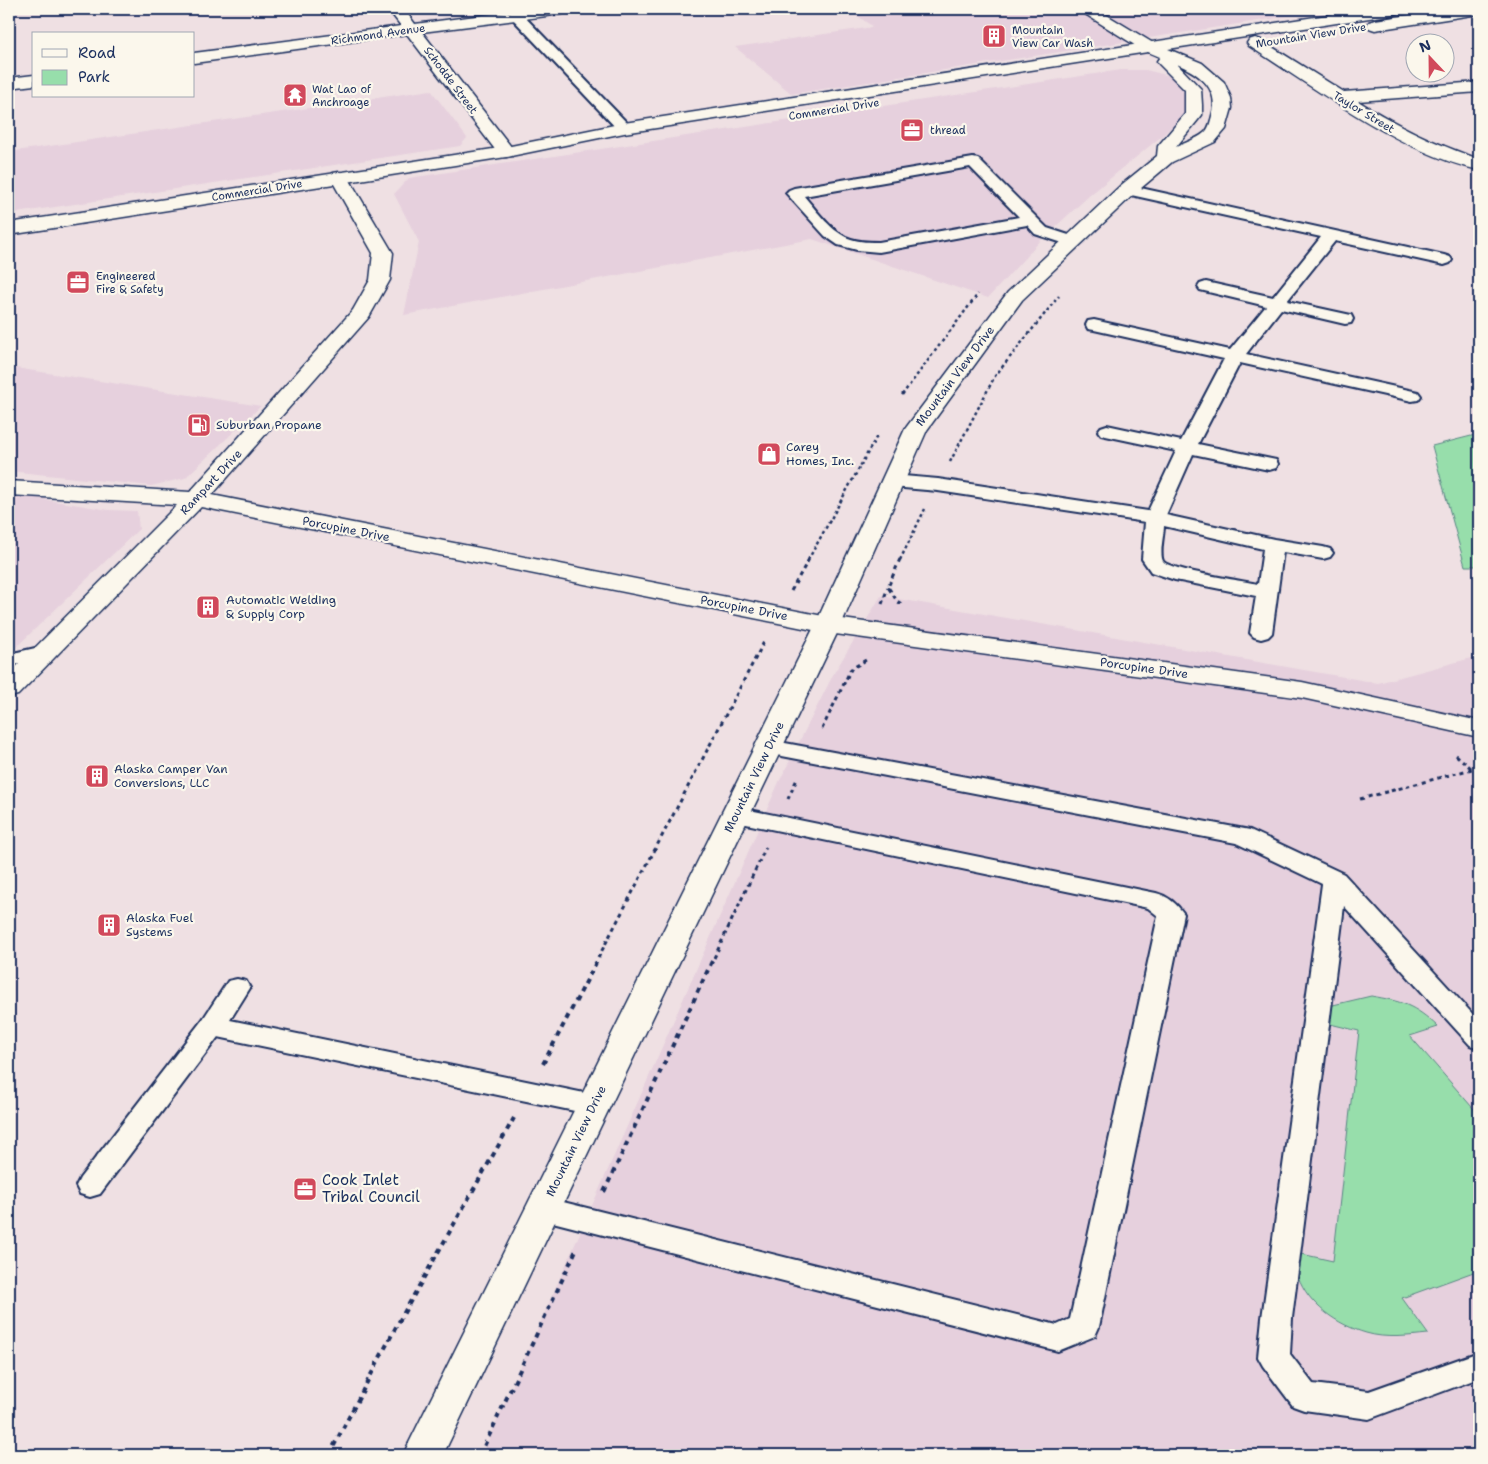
<svg xmlns="http://www.w3.org/2000/svg" width="1488" height="1464" font-family="'Shantell Sans',sans-serif">
  <style>
    .built { fill: #e6d0dd }
    .green { fill: #97deab; stroke: #598684 }
    .lines { fill: none; stroke-linecap: round; stroke-linejoin: round }
    .lane-casing { stroke: #1b2f5e; stroke-width: 4 }
    .street-casing { stroke: #1b2f5e; stroke-width: 3 }
    .secondary-casing { stroke: #1b2f5e; stroke-width: 3 }
    .path-far2 { stroke: #1b2f5e; stroke-width: 2.5; stroke-dasharray: 3 3; stroke-linecap: butt }
    .path-far1 { stroke: #1b2f5e; stroke-width: 3; stroke-dasharray: 4 4; stroke-linecap: butt }
    .path { stroke: #1b2f5e; stroke-width: 4; stroke-dasharray: 5 5; stroke-linecap: butt }
    .lane { fill: #fbf7ec; fill-rule: evenodd }
    .street { fill: #fbf7ec; fill-rule: evenodd }
    .secondary { fill: #fbf7ec; fill-rule: evenodd }
    .labels { text-anchor: middle; stroke-width: 4.5; stroke-linejoin: round; paint-order: stroke }
    .far-poi-label { font-size: 11px; fill: #1b2f5e; stroke: #fbf7ec; text-anchor: start }
    .far-street-label { font-size: 11px; fill: #1b2f5e; stroke: #fbf7ec }
    .street-label { font-size: 12px; fill: #1b2f5e; stroke: #fbf7ec }
    .poi-label { font-size: 12px; fill: #1b2f5e; stroke: #fbf7ec; text-anchor: start }
    .near-poi-label { font-size: 15px; fill: #1b2f5e; stroke: #fbf7ec; text-anchor: start }
  </style>
  <rect width="100%" height="100%" fill="#efe0e3"/>
  <filter id="ink" filterUnits="userSpaceOnUse"><feTurbulence type="fractalNoise" baseFrequency=".02" numOctaves="2"/><feDisplacementMap in="SourceGraphic" scale="10" xChannelSelector="R" yChannelSelector="G"/><feConvolveMatrix kernelMatrix="1 2 1 2 8 2 1 2 1" color-interpolation-filters="sRGB"/></filter>
  <g filter="url(#ink)">
    <!-- built -->
    <path class="built" d="M848,9H1333L792,94L735,47L873,27Z
      M1121,70H1146L1170,76L1176,80L1183,88L1186,105L1184,115L1163,135L1090,195L1042,239L988,298L812,239L404,315L419,242L394,194L409,178Z
      M431,90L467,138L460,146L9,214V152Z
      M9,367L261,406L185,478L151,486L9,471Z
      M9,497L36,498L109,510L137,511L139,529L9,654Z
      M881,596L1378,683L1479,656V1455H482L779,782L834,673Z"/>
    <!-- green -->
    <path class="green" d="M1479,434V566H1465L1432,446Z
      M1371,996C1401,1001 1415,1005 1438,1027L1410,1036L1479,1115V1270L1402,1298L1428,1334C1408,1336 1386,1339 1366,1333C1338,1325 1308,1305 1298,1276C1296,1269 1297,1260 1297,1253L1333,1261L1359,1031L1326,1023L1333,1005Z"/>
    <g class="lines">
      <!-- lane casing -->
      <g class="lane-casing">
        <path id="lane" d="M516,11L520,12L629,125L631,128L629,131H619L512,18L510,15Z
          M973,158L978,159L1047,228L1078,238L1080,241L1078,244L1072,246L1035,234L1027,225L879,252L857,250L838,245L825,236L786,193L789,190L794,188ZM970,167L1019,217L879,242C870,242 860,242 851,239C832,233 817,211 804,196Z
          M1127,185L1444,255L1450,257L1452,260L1450,263L1444,265L1335,241L1287,301L1351,315L1353,319L1351,323L1345,324L1281,309L1246,354L1418,392L1421,396L1418,400L1412,401L1240,363L1198,444L1276,460L1278,464L1276,468L1269,470L1193,454L1166,515L1274,539L1323,547L1330,549L1333,553L1330,557L1323,559L1283,552L1272,633L1268,637L1261,639L1254,637L1250,633L1256,596L1175,580L1151,572L1142,559L1145,522L938,491L892,487L885,485L882,481L885,477L892,475L938,479L1148,511L1176,451L1101,435L1098,431L1101,427L1107,425L1181,441L1224,359L1094,330L1088,329L1086,325L1088,321L1094,320L1230,350L1266,306L1200,290L1198,287L1200,284L1206,282L1273,297L1321,237L1122,193L1119,190L1122,187ZM1164,526L1263,549L1258,584C1244,581 1168,570 1163,561C1159,553 1164,535 1164,526Z
          M44,646L52,647L55,652L52,657L9,666V654Z
          M769,740L1250,830L1344,874L1479,1021V1048L1470,1045L1344,906L1292,1318L1290,1354L1313,1384L1369,1391L1479,1352V1378L1369,1419L1304,1410L1293,1406L1263,1366L1258,1357L1262,1318L1322,884L1236,843L761,752L758,747L761,742Z
          M735,807L1156,893C1168,896 1177,904 1184,914L1099,1327L1095,1336L1058,1351L533,1217L528,1209L533,1201L543,1197L1057,1325L1070,1319L1158,916L1148,908L727,820L723,815L727,810Z
          M237,979L246,981L250,988L230,1020L594,1095L604,1098L608,1105L604,1112L594,1115L218,1037L100,1194L90,1197L80,1194L76,1186L80,1178L203,1019L228,981Z"/>
      </g>
      <!-- street casing -->
      <g class="street-casing">
        <path id="street" d="M388,9H404L415,24L529,9H570L567,12L562,14L422,32L512,148L515,152L512,156L506,157L500,156L407,34L194,63V53L401,26Z
          M1079,9H1097L1153,43L1155,46L1153,49H1141L1082,12Z
          M1255,38L1261,40L1344,92L1479,82V92L1358,101C1400,127 1433,143 1479,159V170C1401,153 1317,89 1249,46L1247,43L1249,40Z
          M34,75V85L9,88V78Z
          M339,172L345,173L348,177L393,253L390,280L369,317L212,495L828,617L1302,682L1479,721V737L1302,698L828,633L201,507L18,695L9,697V674L177,505L9,495V481L190,492L353,310L370,280L373,253L330,177L333,173Z"/>
      </g>
      <!-- secondary casing -->
      <g class="secondary-casing">
        <path id="secondary" d="M1367,9H1403L1400,12L1395,14L1168,49L1202,63L1224,82L1231,98L1232,108L1226,129L1215,142L1172,162L1134,194L1022,300L927,430L841,625L443,1455H403L815,625L905,429L1008,292L1120,186L1157,156L1158,146L1185,114V90L1159,64L1157,61L1160,57L1148,52L624,133L506,157L9,235V223L506,147L624,123ZM1177,64C1200,74 1220,89 1212,116C1210,123 1209,129 1204,133C1197,139 1184,143 1176,147L1202,115V105L1201,89Z
          M1451,9H1479V14L1375,30L1369,28L1367,25L1369,22L1375,20Z"/>
      </g>
      <!-- path-far2 -->
      <path class="path-far2" d="M902,395L978,294
        M950,462L995,376L1059,296
        M808,560L877,436
        M900,560L925,509"/>
      <!-- path-far1 -->
      <path class="path-far1" d="M900,559L888,587L897,601L904,606
        M791,591L809,559
        M882,604L888,587
        M822,729L851,669L866,660
        M1456,755L1479,775
        M788,799L797,779
        M1360,799L1472,769
        M598,958L765,640
        M714,958L766,847"/>
      <!-- path -->
      <path class="path" d="M543,1064L599,957
        M604,1192L714,957
        M329,1455L397,1325L514,1118
        M480,1455L577,1248"/>
      <!-- lane -->
      <use href="#lane" class="lane"/>
      <!-- street -->
      <use href="#street" class="street"/>
      <!-- secondary -->
      <use href="#secondary" class="secondary"/>
    </g>
  </g>
  <!-- icons -->
  <defs>
    <g id="building-square" transform="scale(1.25)"><rect x="-9" y="-9" width="18" height="18" rx="4" fill="#d1495b" stroke="#fbf7ec"/><path d="M-4-6H4V6H1V3H-1V6H-4ZM-2.5-4.3h1.7v1.8h-1.7ZM.8-4.3h1.7v1.8H.8ZM-2.5-1h1.7V.8h-1.7ZM.8-1h1.7V.8H.8Z" fill="#fff"/></g>
    <g id="temple-square" transform="scale(1.25)"><rect x="-9" y="-9" width="18" height="18" rx="4" fill="#d1495b" stroke="#fbf7ec"/><path d="M0-6L5-2H3V0L6.5 2.5H4V6H1.5V3h-3V6H-4V2.5H-6.5L-3 0V-2H-5Z" fill="#fff"/></g>
    <g id="office-square" transform="scale(1.25)"><rect x="-9" y="-9" width="18" height="18" rx="4" fill="#d1495b" stroke="#fbf7ec"/><path d="M-6-3h4V-5.5h4V-3h4V5H-6ZM-1-4.5V-3h2v-1.5ZM-6 0V1H6V0Z" fill="#fff"/></g>
    <g id="fuel-square" transform="scale(1.25)"><rect x="-9" y="-9" width="18" height="18" rx="4" fill="#d1495b" stroke="#fbf7ec"/><path d="M-5.5-6h7V0h2V4h1.3V-2.5L3-4.5l.8-.8L6-3V5H2.5V1h-1V6h-7ZM-4.2-4.7v3.2H.2V-4.7Z" fill="#fff"/></g>
    <g id="shop-square" transform="scale(1.25)"><rect x="-9" y="-9" width="18" height="18" rx="4" fill="#d1495b" stroke="#fbf7ec"/><path d="M-5-2.5h2.3a2.7 3.5 0 0 1 5.4 0H5L5.5 6h-11ZM-1.5-2.5h3a1.5 2.3 0 0 0-3 0Z" fill="#fff"/></g>
  </defs>
  <g fill-rule="evenodd">
    <use href="#building-square" x="994" y="36"/>
    <use href="#temple-square" x="295" y="95"/>
    <use href="#office-square" x="912" y="130"/>
    <use href="#office-square" x="78" y="282"/>
    <use href="#fuel-square" x="199" y="425"/>
    <use href="#shop-square" x="769" y="454"/>
    <use href="#building-square" x="208" y="607"/>
    <use href="#building-square" x="97" y="776"/>
    <use href="#building-square" x="109" y="925"/>
    <use href="#office-square" x="305" y="1189"/>
  </g>
  <g class="labels">
    <!-- far-poi labels -->
    <g class="far-poi-label">
      <text x="1012" y="34">Mountain<tspan x="1012" dy="13">View Car Wash</tspan></text>
      <text x="312" y="93">Wat Lao of<tspan x="312" dy="13">Anchroage</tspan></text>
      <text x="930" y="134">thread</text>
      <text x="96" y="280">Engineered<tspan x="96" dy="13">Fire &amp; Safety</tspan></text>
    </g>
    <!-- far-street labels -->
    <g class="far-street-label">
      <text transform="translate(378 34) rotate(-8)" y="4">Richmond Avenue</text>
      <text transform="translate(1311 35) rotate(-9)" y="4">Mountain View Drive</text>
      <text transform="translate(451 80) rotate(53)" y="4">Schodde Street</text>
      <text transform="translate(834 109) rotate(-9)" y="4">Commercial Drive</text>
      <text transform="translate(1364 112) rotate(31)" y="4">Taylor Street</text>
      <text transform="translate(257 190) rotate(-9)" y="4">Commercial Drive</text>
    </g>
    <!-- street labels -->
    <g class="street-label">
      <text transform="translate(955 376) rotate(-53)" y="4">Mountain View Drive</text>
      <text transform="translate(211 482) rotate(-47)" y="4">Rampart Drive</text>
      <text transform="translate(346 529) rotate(11)" y="4">Porcupine Drive</text>
      <text transform="translate(744 608) rotate(11)" y="4">Porcupine Drive</text>
      <text transform="translate(1144 668) rotate(8)" y="4">Porcupine Drive</text>
      <text transform="translate(754 777) rotate(-64)" y="4">Mountain View Drive</text>
      <text transform="translate(576 1141) rotate(-64)" y="4">Mountain View Drive</text>
    </g>
    <!-- poi labels -->
    <g class="poi-label">
      <text x="216" y="429">Suburban Propane</text>
      <text x="786" y="451">Carey<tspan x="786" dy="14">Homes, Inc.</tspan></text>
      <text x="226" y="604">Automatic Welding<tspan x="226" dy="14">&amp; Supply Corp</tspan></text>
      <text x="114" y="773">Alaska Camper Van<tspan x="114" dy="14">Conversions, LLC</tspan></text>
      <text x="126" y="922">Alaska Fuel<tspan x="126" dy="14">Systems</tspan></text>
    </g>
    <!-- near-poi labels -->
    <g class="near-poi-label">
      <text x="322" y="1185">Cook Inlet<tspan x="322" dy="17">Tribal Council</tspan></text>
    </g>
  </g>
  <!-- margin -->
  <rect width="1488" height="1464" fill="none" stroke="#fbf7ec" stroke-width="30"/>
  <rect x="15" y="15" width="1458" height="1434" fill="none" stroke="#1b2f5e" stroke-width="2" filter="url(#ink)"/>
  <!-- legend -->
  <rect x="32" y="32" width="162" height="65" fill="#fbf7ec" stroke="#a1a7b3"/>
  <rect x="42" y="49" width="25" height="8" fill="#fbf7ec" stroke="#a1a7b3"/>
  <text x="78" y="58" font-size="15" fill="#1b2f5e">Road</text>
  <rect x="42" y="70" width="25" height="15" fill="#97deab" stroke="#a1a7b3"/>
  <text x="78" y="82" font-size="15" fill="#1b2f5e">Park</text>
  <!-- north arrow -->
  <g transform="translate(1430 58) rotate(338)"><circle r="24" fill="#fbf7ec" stroke="#a1a7b3"/>
  <path d="M0-4L9 19L0 12L-9 19Z" fill="#d1495b"/>
  <text y="-8" font-size="14" font-weight="bold" text-anchor="middle" fill="#1b2f5e">N</text>
  </g>
</svg>
